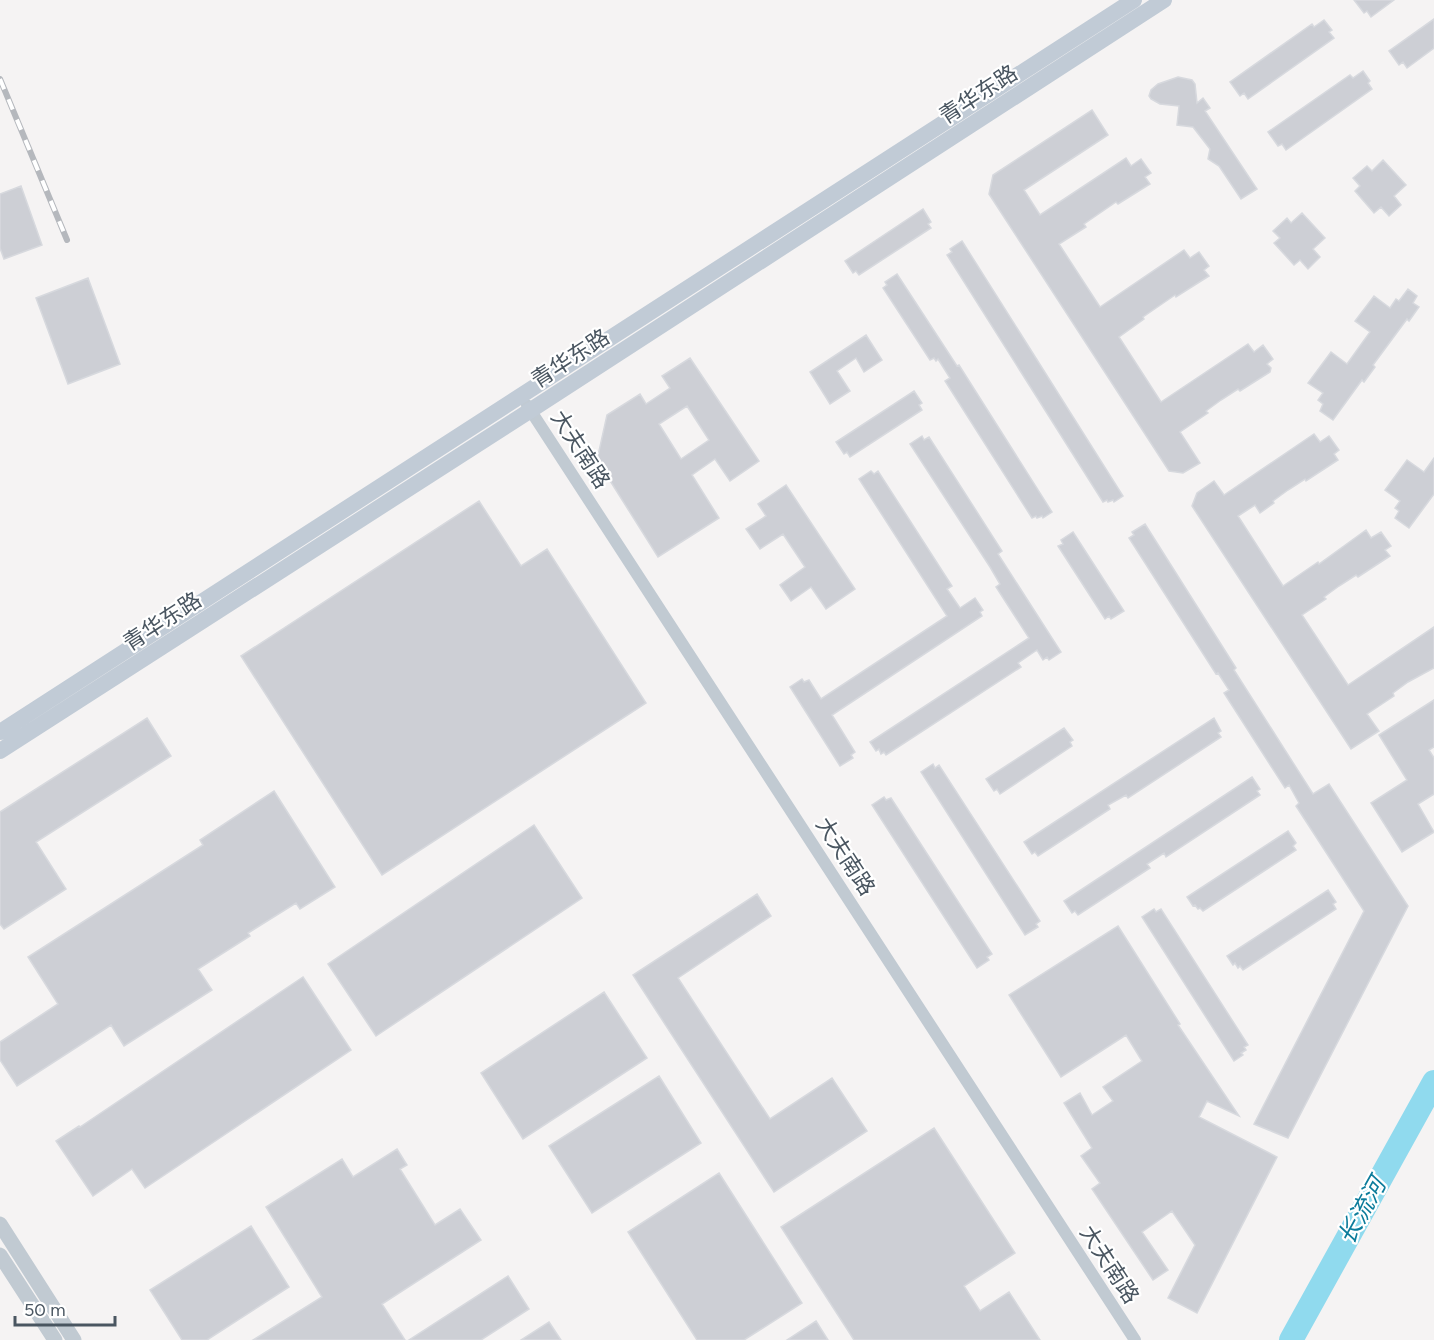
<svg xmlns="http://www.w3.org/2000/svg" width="1434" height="1340" font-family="Figtree,'Noto Sans SC',sans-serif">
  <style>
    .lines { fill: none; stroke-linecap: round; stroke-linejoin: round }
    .river { stroke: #90daee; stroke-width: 24 }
    .building { fill: #cdcfd5; stroke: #d7d9de; stroke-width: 1.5; fill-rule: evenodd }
    .minor { stroke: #c1cad2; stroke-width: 12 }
    .tertiary { stroke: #c1cad2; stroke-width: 15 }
    .secondary { stroke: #c1cbd6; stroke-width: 16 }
    .rail-casing { stroke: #b5b8bd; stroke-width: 6 }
    .rail { stroke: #fff; stroke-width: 4; stroke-dasharray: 11; stroke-linecap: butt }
    .labels { text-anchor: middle; stroke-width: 4.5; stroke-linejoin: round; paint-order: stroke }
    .street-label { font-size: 22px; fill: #4a5661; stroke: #fff }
    .water-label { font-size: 24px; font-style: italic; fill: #0c7c9b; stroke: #fff }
  </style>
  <rect width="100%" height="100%" fill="#f5f3f3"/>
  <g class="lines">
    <!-- river -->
    <path class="river" d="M1291,1340L1434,1082"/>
  </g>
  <!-- building -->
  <path class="building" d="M1354,0H1394L1371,17L1367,11L1364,13Z
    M1434,19V48L1407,68L1403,62L1399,65L1389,51Z
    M1324,20L1332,30L1329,32L1334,38L1248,99L1244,93L1240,96L1230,82L1312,24L1314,27Z
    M1363,71L1370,81L1368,83L1372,89L1286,150L1282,144L1278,146L1268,132L1350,75L1353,78Z
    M1178,77L1192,80L1195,84L1197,103L1203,98L1210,108L1205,111L1257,189L1241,199L1219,166L1208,159L1210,149L1193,127L1177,125L1179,106L1160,104L1151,99L1149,96L1151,90L1158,84Z
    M1092,110L1108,135L1024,190L1040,215L1126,158L1131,166L1141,159L1151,173L1145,177L1150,184L1118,204L1116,202L1084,224L1086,227L1059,244L1100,307L1184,250L1190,258L1199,252L1209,266L1204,270L1209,276L1176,297L1175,295L1143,317L1144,319L1119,337L1161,402L1248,344L1254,352L1263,345L1273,359L1267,364L1271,368L1270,372L1240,391L1238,389L1221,400L1206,411L1208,413L1180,432L1200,463L1183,473L1169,471L989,194L993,175Z
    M1383,160L1406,185L1394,196L1401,205L1389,216L1381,207L1374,213L1355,191L1360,186L1353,178L1367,166L1372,171Z
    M21,186L42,245L4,259L0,248V194Z
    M923,209L931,222L928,224L931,228L859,275L856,271L853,273L845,261Z
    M1302,213L1325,238L1313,249L1320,257L1308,269L1300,260L1294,265L1274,243L1280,238L1273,231L1287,218L1291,223Z
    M962,241L1123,496L1114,502L1113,500L1108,502L1107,500L1103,502L947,255L952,252L950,249Z
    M897,274L957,366L959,365L1052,512L1043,518L1042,516L1037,518L1036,516L1032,518L945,381L950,378L938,359L936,361L934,358L930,360L883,288L887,285L885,282Z
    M88,278L120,364L68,384L36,298Z
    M1408,289L1417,296L1413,303L1419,307L1409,321L1407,319L1373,365L1375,367L1364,382L1362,380L1333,420L1320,411L1323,404L1318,400L1323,393L1308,383L1331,352L1347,364L1370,332L1355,321L1374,296L1390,308L1396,299L1399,301Z
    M866,335L882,360L864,372L856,358L837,371L850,391L830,404L810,372Z
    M690,358L759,461L730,481L715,459L692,475L719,518L658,557L597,460L607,415L640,394L646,404L670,388L662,376ZM687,406L709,440L681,459L659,424Z
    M914,391L922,403L919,405L922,410L850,457L847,452L844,454L836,442Z
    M1314,434L1320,442L1329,436L1339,450L1334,454L1338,460L1306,481L1305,479L1288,490L1273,501L1274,503L1260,513L1255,505L1238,516L1283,586L1318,562L1319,564L1366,530L1371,538L1381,532L1391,546L1385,550L1390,556L1358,577L1356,575L1339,586L1324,597L1326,599L1302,615L1348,685L1434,627V668L1408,682L1393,693L1394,696L1367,714L1379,731L1351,749L1192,506L1197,493L1214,481L1224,495Z
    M922,436L924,440L929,437L1002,551L998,554L1061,652L1049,660L1047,657L1043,660L1037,650L1018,663L1021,667L886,755L884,752L881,754L879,749L876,751L870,742L1029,638L996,587L1000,584L990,567L910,444Z
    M1434,458V494L1409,528L1395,518L1399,511L1395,508L1400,501L1385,490L1407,460L1424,472Z
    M871,471L874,474L878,471L952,586L947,589L960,608L975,598L983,610L980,612L982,616L832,715L855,752L851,755L853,758L840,766L790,687L802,679L804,682L809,680L821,699L947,616L859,479Z
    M786,485L855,589L826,609L811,587L791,601L780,585L805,567L783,534L760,549L746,529L766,516L758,504Z
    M479,501L521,566L547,549L646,703L382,875L241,656Z
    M1145,524L1236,668L1234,670L1313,794L1329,784L1408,906L1288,1138L1254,1124L1364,911L1296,806L1299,803L1289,785L1285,788L1224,693L1229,690L1218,673L1216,674L1129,538L1134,535L1132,532Z
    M1073,532L1124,611L1111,619L1109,616L1105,619L1058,546L1063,544L1061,540Z
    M1434,700V747L1429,750L1434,758V794L1418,804L1434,832L1402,852L1371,803L1407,780L1379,735Z
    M147,718L171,756L36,842L66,889L4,929L0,924V812Z
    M1214,718L1221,731L1218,733L1221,737L1128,798L1126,795L1108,805L1110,809L1038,856L1035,852L1032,854L1024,842Z
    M1064,728L1073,740L1070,742L1072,746L1000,794L997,789L994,791L986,779Z
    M933,764L935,768L939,765L1040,921L1036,924L1038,927L1025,935L921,772Z
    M1252,777L1260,789L1257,791L1260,795L1166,857L1164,853L1147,864L1150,868L1078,915L1075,911L1072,913L1064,901Z
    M274,791L335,887L300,909L296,903L248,933L250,936L198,969L212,990L124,1046L111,1025L17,1086L0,1060V1042L58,1004L28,957L203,845L200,840Z
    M884,797L886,800L891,798L992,954L987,957L989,960L977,968L872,805Z
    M534,825L582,898L376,1036L328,964Z
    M1288,831L1296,843L1293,846L1296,850L1203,911L1200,908L1198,909L1195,905L1193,906L1187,897Z
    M1328,890L1336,902L1333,904L1336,909L1243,970L1240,966L1238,968L1235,963L1233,965L1227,956Z
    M757,894L771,916L678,978L770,1119L832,1078L867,1131L774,1192L633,975Z
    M1154,909L1156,912L1161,909L1248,1045L1244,1047L1246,1050L1241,1053L1243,1055L1234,1061L1142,917Z
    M1118,926L1180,1024L1178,1025L1239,1116L1207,1101L1199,1117L1277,1157L1197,1313L1168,1298L1195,1245L1172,1211L1142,1232L1168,1270L1153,1280L1092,1189L1100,1183L1081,1156L1092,1148L1064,1103L1080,1093L1092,1115L1113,1101L1103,1087L1142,1061L1126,1035L1061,1077L1009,995Z
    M303,977L351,1050L145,1188L132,1169L93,1196L56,1141L79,1126L80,1127Z
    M604,992L647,1058L523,1139L481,1073Z
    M659,1076L701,1143L592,1213L549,1146Z
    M934,1128L1015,1253L964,1286L980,1311L1009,1292L1040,1340H854L781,1227Z
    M397,1149L407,1165L400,1169L435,1225L460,1209L481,1240L382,1304L405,1340H253L322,1297L266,1207L342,1159L353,1177Z
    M719,1173L802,1303L744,1340H697L628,1232Z
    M251,1226L289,1287L207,1340H182L150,1290Z
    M508,1276L529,1309L481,1340H409Z
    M816,1321L828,1340H787Z
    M549,1322L561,1340H521Z"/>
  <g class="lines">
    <!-- minor -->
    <path class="minor" d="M527,405L1135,1340"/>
    <!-- tertiary -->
    <path class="tertiary" d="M0,1224L74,1340
      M0,1255L55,1340"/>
    <!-- secondary -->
    <path class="secondary" d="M0,732L1134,0
      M0,751L531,410L1164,0"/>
    <!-- rail casing -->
    <g class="rail-casing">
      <path id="rail" d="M0,79L67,240"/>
    </g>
    <!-- rail -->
    <use href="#rail" class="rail"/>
  </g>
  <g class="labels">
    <!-- street labels -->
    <g class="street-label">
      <text transform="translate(978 94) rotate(-33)" y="8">青华东路</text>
      <text transform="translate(570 358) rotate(-33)" y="8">青华东路</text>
      <text transform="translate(581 449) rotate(57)" y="8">大夫南路</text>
      <text transform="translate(162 621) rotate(-33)" y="8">青华东路</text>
      <text transform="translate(846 856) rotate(57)" y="8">大夫南路</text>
      <text transform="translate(1110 1264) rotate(57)" y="8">大夫南路</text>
    </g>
    <!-- water labels -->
    <g class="water-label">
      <text transform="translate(1362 1211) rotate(-61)" y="8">长流河</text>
    </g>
  </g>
  <!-- scale -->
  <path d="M15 1316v9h100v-9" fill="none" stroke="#4a5661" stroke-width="3"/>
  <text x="24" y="1316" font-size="18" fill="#4a5661" stroke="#ffffff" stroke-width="4.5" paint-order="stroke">50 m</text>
</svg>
